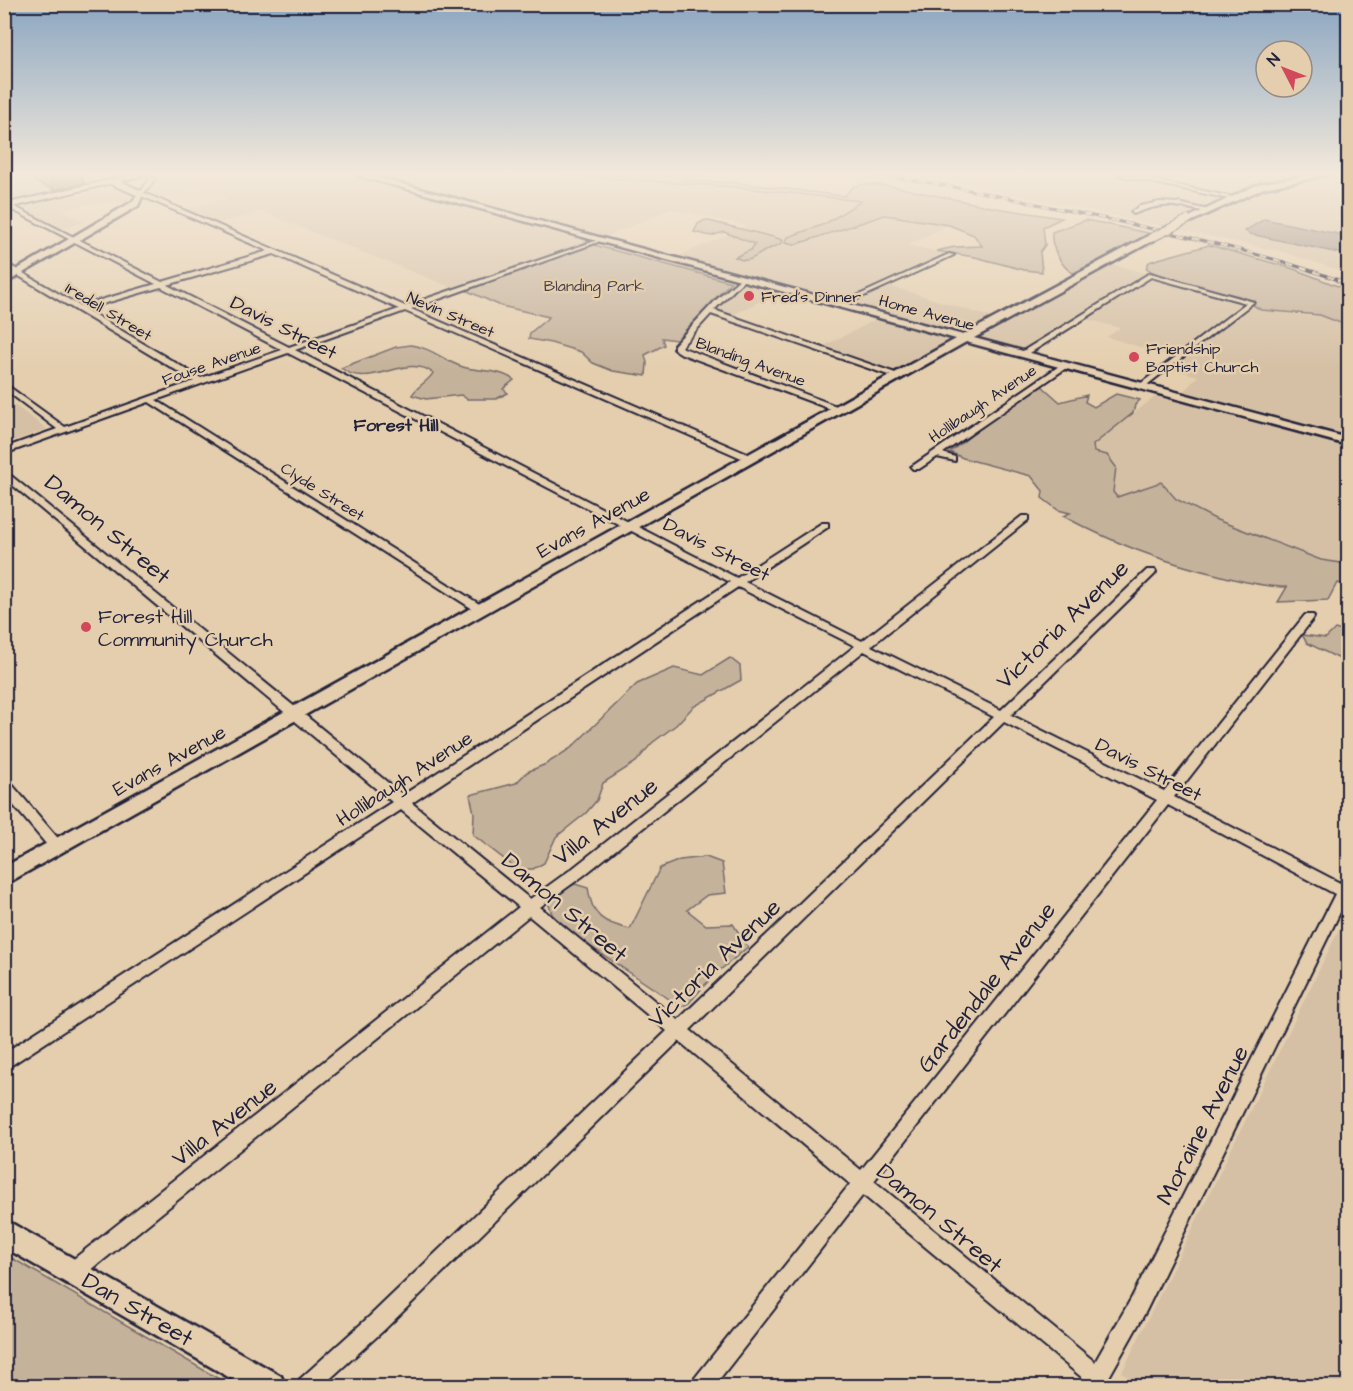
<svg xmlns="http://www.w3.org/2000/svg" width="1353" height="1391" font-family="'Architects Daughter',sans-serif">
  <style>
    .built { fill: #d5c0a5 }
    .green { fill: #c5b29b; stroke: #746a6b; stroke-width: 1.5 }
    .water { fill: #a09086; stroke: #6e6468; stroke-width: 1.5 }
    .lines { fill: none; stroke-linecap: round; stroke-linejoin: round }
    .street-casing { stroke: #22223b; stroke-width: 4 }
    .secondary-casing { stroke: #22223b; stroke-width: 5 }
    .primary-casing { stroke: #22223b; stroke-width: 4 }
    .street { fill: #e4ceae; fill-rule: evenodd }
    .secondary { fill: #e4ceae; fill-rule: evenodd }
    .primary { fill: #e4ceae; fill-rule: evenodd }
    .rail-far1-casing { stroke: #22223b; stroke-width: 3 }
    .rail-casing { stroke: #22223b; stroke-width: 4.5 }
    .rail-far1 { stroke: #e4ceae; stroke-width: 2; stroke-dasharray: 7; stroke-linecap: butt }
    .rail { stroke: #e4ceae; stroke-width: 3; stroke-dasharray: 8; stroke-linecap: butt }
    .secondary-bridge-casing { stroke: #22223b; stroke-width: 10; stroke-linecap: butt }
    .secondary-bridge { stroke: #e4ceae; stroke-width: 8 }
    .wall { fill: #988a7c; stroke: #22223b; stroke-width: 1.5 }
    .shaded-wall { fill: #7c7165; stroke: #22223b; stroke-width: 1.5 }
    .building { fill: #b1a190; stroke: #22223b; stroke-width: 1.5 }
    .poi-dot { fill: #d1495b; stroke: #e4ceae; stroke-width: 2 }
    .labels { text-anchor: middle; stroke-width: 5; stroke-linejoin: round; paint-order: stroke }
    .far-park-label { font-size: 16px; fill: #433f4e; stroke: #e4ceae }
    .far-poi-label { font-size: 16px; fill: #22223b; stroke: #e4ceae; text-anchor: start }
    .far-street-label { font-size: 16px; fill: #22223b; stroke: #e4ceae }
    .far-neighbourhood-label { font-size: 18px; font-weight: bold; fill: #22223b; stroke: #e4ceae }
    .street-label { font-size: 20px; fill: #22223b; stroke: #e4ceae }
    .poi-label { font-size: 20px; fill: #22223b; stroke: #e4ceae; text-anchor: start }
    .near-street-label { font-size: 24px; fill: #22223b; stroke: #e4ceae }
  </style>
  <rect width="100%" height="100%" fill="#e4ceae"/>
  <filter id="ink" filterUnits="userSpaceOnUse"><feTurbulence type="fractalNoise" baseFrequency=".0167" numOctaves="2"/><feDisplacementMap in="SourceGraphic" scale="12" xChannelSelector="R" yChannelSelector="G"/><feConvolveMatrix kernelMatrix="1 2 1 2 8 2 1 2 1" color-interpolation-filters="sRGB"/></filter>
  <g filter="url(#ink)">
    <!-- built -->
    <path class="built" d="M4,175H104L95,178L99,180L85,184L66,176L37,183L58,192L5,205Z
      M146,175H563L734,187L862,202L825,224L788,237L794,245L885,215L949,225L908,245L951,255L887,285L997,319L897,375L820,348L881,317L783,290L729,317L710,311L741,280L668,261L747,226L670,209L596,241L458,290L262,212L211,225L178,211L229,198L202,188L154,200L141,194L152,179Z
      M961,175H1348V219L1332,217L1348,224V273L1279,251L950,181Z
      M114,188L126,194L130,198L129,202L89,204L63,210L85,222L61,229L20,207Z
      M1109,264L1239,296L1247,300L1243,305L1256,306L1261,310L1310,316L1320,315L1348,326V438L1182,393L1198,376L1172,369L1169,356L1107,337L1120,328L1078,317L1023,352L983,340L980,334L982,330Z
      M1156,396L1348,447V564L1321,560L1217,520L1176,499L1161,482L1118,497L1113,493L1093,445Z
      M4,398H5L47,429L5,444Z
      M1348,911V1386H1138L1122,1372Z"/>
    <!-- green -->
    <path class="green" d="M563,175H703L682,180L738,183L844,196L853,187L865,184L891,186L996,208L1062,218L1043,227L1045,245L1040,252L1042,272L1024,270L975,257L936,251L955,247L982,246L974,235L949,225L885,215L794,245L785,243L788,237L825,224L861,201L734,187Z
      M705,220L773,237L783,240L782,243C776,247 769,248 763,252C753,258 748,264 735,257L751,250L755,244L724,232L711,236L694,232L698,224Z
      M1086,220L1153,234L1073,273C1061,267 1050,245 1052,232Z
      M594,245L731,282L676,340L662,338L664,345L645,355L647,363L646,376L613,371L593,363L581,352L551,343L529,339L530,333L549,317L501,306L463,289Z
      M1209,245L1294,269L1348,290V326L1320,315L1261,310L1239,296L1161,277L1146,268L1149,262L1155,260Z
      M411,345C433,348 443,361 463,367C480,372 499,369 514,380L503,389L508,393L496,399H467L461,395L426,399L412,395C418,385 428,382 433,373C407,352 369,391 341,368L396,347Z
      M1042,386L1060,402L1087,395L1085,402L1094,407L1116,394L1140,400L1135,405L1133,413L1093,445L1094,452L1107,455L1116,467L1113,492L1117,497L1161,482L1176,499L1217,520L1321,560L1348,564V585L1337,583L1328,600L1278,602L1287,587C1264,587 1240,581 1218,575C1163,562 1113,543 1063,516L1070,513L1058,510L1042,498L1043,491L1031,476L963,458L950,452L992,419Z
      M1335,629L1348,633V663L1307,643L1302,635L1326,638Z
      M730,658L740,666L741,680L693,707L676,725L652,743L636,762L603,783L597,800L586,813L556,837L544,863L533,869H517L473,835L474,813L470,795L516,783L527,772L546,764L571,748L637,684L674,668L703,675Z
      M706,857L722,863L726,893L707,895L687,910L706,925L733,924L748,947L713,976L689,1003L681,1007L566,930L552,914L548,902L562,890L575,884L588,888C592,917 603,923 630,929L660,868L680,860Z
      M5,1254L231,1386H5Z"/>
    <!-- water -->
    <path class="water" d="M1264,219L1348,236V255L1250,234L1245,231Z"/>
    <g class="lines">
      <!-- street casing -->
      <g class="street-casing">
        <path id="street" d="M1118,175H1129L1237,198L1234,200Z
          M150,178L155,179L144,193L405,306L598,240V242L411,309L752,456V460H746L405,311L295,350L737,578L822,523H828V527L745,582L862,641L1022,516H1028V520L871,646L1001,710L1147,570H1155L1156,572L1155,574L1011,715L1164,791L1305,615H1313L1314,617L1313,619L1174,797L1340,883L1343,878L1348,876V896L1146,1311L1104,1386H1083L1085,1380L863,1195L714,1386H691L694,1379L850,1184L679,1041L384,1330L322,1386H297L300,1379L370,1316L667,1031L529,916L80,1279L73,1282L66,1279L63,1272L66,1265L519,907L401,810L4,1070V1053L392,802L4,478V470L403,795L730,582L288,353L156,400L484,607L485,609L484,611H476L149,402L4,454V448L57,429L4,389V383L65,427L194,381L4,267V262L80,306L156,284L7,207V205H11L162,282L268,251L139,195ZM274,254L399,309L289,347L167,285ZM161,287L282,350L201,378L85,309ZM738,587L855,646L573,868L530,899L412,803ZM864,651L994,717L678,1020L540,907L583,876ZM1004,722L1157,800L861,1170L690,1030ZM1168,805L1335,894L1132,1297L1095,1362L874,1181Z
          M1160,202L1178,203L1208,210L1205,212C1176,205 1162,202 1134,214L1131,212L1140,206Z
          M949,254L954,255L842,306L837,305Z
          M1150,273L1254,302L1143,388H1140V384L1246,303L1151,277L1025,356L1018,354Z
          M742,277L744,278V280L714,310L901,375L894,377L711,314L681,347L839,407L840,409L836,411L682,354L674,349V345L716,300Z
          M1062,364L1069,366L943,453L955,457V461L937,457L919,469H913L911,467Z
          M4,779L9,781L62,843L64,847L62,851L57,852L52,851L4,794Z"/>
      </g>
      <!-- secondary casing -->
      <g class="secondary-casing">
        <path id="secondary" d="M356,175H368L963,335L1148,236H1154V240L974,338L1348,438V445L966,342L4,885V867L956,339Z
          M1310,175H1327L1264,188L1190,222L1183,220L1259,184Z
          M111,180H117L144,192L138,206L4,284V277L132,202L137,195L111,184Z
          M4,1219L281,1376L285,1386H244L4,1247Z"/>
      </g>
      <!-- primary casing -->
      <g class="primary-casing">
        <path id="primary" d="M131,175H146L4,209V204Z"/>
      </g>
      <!-- street -->
      <use href="#street" class="street"/>
      <!-- secondary -->
      <use href="#secondary" class="secondary"/>
      <!-- primary -->
      <use href="#primary" class="primary"/>
      <!-- rail-far1 casing -->
      <g class="rail-far1-casing">
        <path id="rail-far1" d="M877,175C950,184 1021,201 1093,216C1177,234 1261,252 1341,281"/>
      </g>
      <!-- rail casing -->
      <g class="rail-casing">
        <path id="rail" d="M1337,280L1348,284"/>
      </g>
      <!-- rail-far1 -->
      <use href="#rail-far1" class="rail-far1"/>
      <!-- rail -->
      <use href="#rail" class="rail"/>
      <!-- secondary-bridge casing -->
      <g class="secondary-bridge-casing">
        <path id="secondary-bridge" d="M1151,238L1187,220"/>
      </g>
      <!-- secondary-bridge -->
      <use href="#secondary-bridge" class="secondary-bridge"/>
    </g>
    <!-- wall -->
    <path class="wall" d="M33,175H81L84,183L54,190L35,182Z"/>
    <!-- shaded-wall -->
    <path class="shaded-wall" d="M63,175H81L84,183L54,190L49,178Z"/>
    <!-- building -->
    <path class="building" d="M42,175H63L49,178Z"/>
  </g>
  <!-- sky -->
  <linearGradient id="sky" x2="0" y2="1"><stop stop-color="#8ba6c1"/><stop offset="0.47" stop-color="#f3e9db"/><stop offset="1" stop-color="#f3e9db" stop-opacity="0"/></linearGradient>
  <rect width="1353" height="370" fill="url(#sky)"/>
  <!-- markers -->
  <g class="poi-dot">
    <circle cx="749" cy="296" r="6"/>
    <circle cx="1134" cy="357" r="6"/>
    <circle cx="86" cy="627" r="6"/>
  </g>
  <g class="labels">
    <!-- far-park labels -->
    <g class="far-park-label">
      <text x="594" y="291">Blanding Park</text>
    </g>
    <!-- far-poi labels -->
    <g class="far-poi-label">
      <text x="761" y="302">Fred's Dinner</text>
      <text x="1146" y="354">Friendship<tspan x="1146" dy="18">Baptist Church</tspan></text>
    </g>
    <!-- far-street labels -->
    <g class="far-street-label">
      <text transform="translate(109 311) rotate(31)" y="6">Iredell Street</text>
      <text transform="translate(927 312) rotate(15)" y="6">Home Avenue</text>
      <text transform="translate(451 314) rotate(23)" y="6">Nevin Street</text>
      <text transform="translate(751 361) rotate(20)" y="6">Blanding Avenue</text>
      <text transform="translate(211 363) rotate(-19)" y="6">Fouse Avenue</text>
      <text transform="translate(982 403) rotate(-34)" y="6">Hollibaugh Avenue</text>
      <text transform="translate(323 491) rotate(32)" y="6">Clyde Street</text>
    </g>
    <!-- far-neighbourhood labels -->
    <g class="far-neighbourhood-label">
      <text x="396" y="431">Forest Hill</text>
    </g>
    <!-- street labels -->
    <g class="street-label">
      <text transform="translate(284 327) rotate(27)" y="7">Davis Street</text>
      <text transform="translate(593 522) rotate(-29)" y="7">Evans Avenue</text>
      <text transform="translate(717 549) rotate(27)" y="7">Davis Street</text>
      <text transform="translate(169 760) rotate(-29)" y="7">Evans Avenue</text>
      <text transform="translate(1149 769) rotate(27)" y="7">Davis Street</text>
      <text transform="translate(404 778) rotate(-33)" y="7">Hollibaugh Avenue</text>
    </g>
    <!-- poi labels -->
    <g class="poi-label">
      <text x="98" y="623">Forest Hill<tspan x="98" dy="23">Community Church</tspan></text>
    </g>
    <!-- near-street labels -->
    <g class="near-street-label">
      <text transform="translate(108 529) rotate(40)" y="8">Damon Street</text>
      <text transform="translate(1062 624) rotate(-44)" y="8">Victoria Avenue</text>
      <text transform="translate(605 821) rotate(-38)" y="8">Villa Avenue</text>
      <text transform="translate(565 907) rotate(40)" y="8">Damon Street</text>
      <text transform="translate(714 963) rotate(-44)" y="8">Victoria Avenue</text>
      <text transform="translate(986 987) rotate(-52)" y="8">Gardendale Avenue</text>
      <text transform="translate(224 1122) rotate(-38)" y="8">Villa Avenue</text>
      <text transform="translate(1202 1125) rotate(-63)" y="8">Moraine Avenue</text>
      <text transform="translate(940 1218) rotate(40)" y="8">Damon Street</text>
      <text transform="translate(138 1309) rotate(30)" y="8">Dan Street</text>
    </g>
  </g>
  <!-- margin -->
  <rect width="1353" height="1391" fill="none" stroke="#e4ceae" stroke-width="24"/>
  <rect x="12" y="12" width="1329" height="1367" fill="none" stroke="#22223b" stroke-width="2" filter="url(#ink)"/>
  <!-- north arrow -->
  <g transform="translate(1284 69) rotate(312)"><circle r="28" fill="#e4ceae" stroke="#968980" stroke-width="1.5"/>
  <path d="M0-4.5L10 22L0 15L-10 22Z" fill="#d1495b"/>
  <text y="-9" font-size="16" font-weight="bold" text-anchor="middle" fill="#22223b">N</text>
  </g>
</svg>
